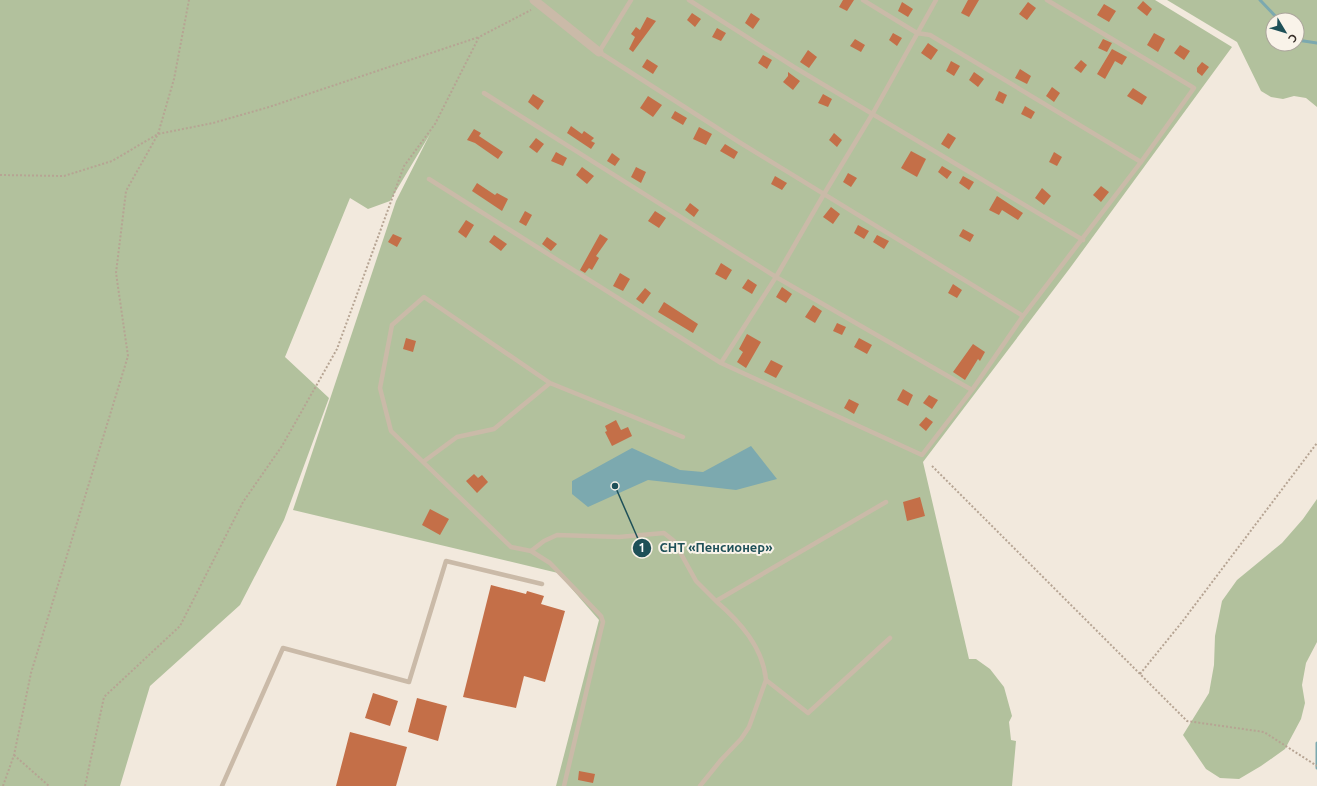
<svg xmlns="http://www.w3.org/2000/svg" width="1317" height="786" font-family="Ubuntu,sans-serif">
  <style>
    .green { fill: #b2c19d; fill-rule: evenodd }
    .water { fill: #7ca9af }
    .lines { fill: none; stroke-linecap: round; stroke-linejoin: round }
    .stream { stroke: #7ca9af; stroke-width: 3 }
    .building { fill: #c46f48 }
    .path { stroke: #b6a493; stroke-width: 2; stroke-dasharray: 2 2; stroke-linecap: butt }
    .service { stroke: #cabaa8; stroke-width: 4.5 }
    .minor { stroke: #cabaa8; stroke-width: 9 }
    .leader { fill: none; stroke: #1e5058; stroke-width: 1.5 }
    .callout-dot { fill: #1e5058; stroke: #f9f3e9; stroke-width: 1.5 }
    .mark-label { font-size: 12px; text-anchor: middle; font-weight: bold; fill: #fff }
    .callout-label { font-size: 13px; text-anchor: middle; font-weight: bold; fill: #1e5058; stroke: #f9f3e9; stroke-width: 4; stroke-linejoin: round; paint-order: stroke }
  </style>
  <rect width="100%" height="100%" fill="#f2e9dd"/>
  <!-- green -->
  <path class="green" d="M0,0H1155L1232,47L1070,268L923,462L969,659H976L990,669L1004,687L1012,716L1009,722L1011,740L1016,741L1012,786H556L599,620L558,573L293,510L396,201L430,134L390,201L368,209L350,198L285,357L329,398L284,520L240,605L150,686L120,786H0Z
    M1167,0H1317V107L1306,98L1294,96L1283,99L1271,97L1261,91L1237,42ZM1273,20H1297V44H1273Z
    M1317,499V642L1306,663L1302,685L1305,703L1301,719L1285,749L1261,766L1239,779L1220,778L1206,769L1183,735L1209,693L1214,665L1215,636L1222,601L1237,580L1282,543L1303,519Z"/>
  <!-- water -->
  <path class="water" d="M751,446L777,479L736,490L648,480L588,507L572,494V481L632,448L680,470L703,472Z"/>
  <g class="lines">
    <!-- stream -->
    <path class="stream" d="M1260,0L1279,20
      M1297,40L1317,43
      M1317,743V768"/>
  </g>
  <!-- building -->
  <path class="building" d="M843,0H854L847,11L839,7Z
    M968,0H979L969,17L961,13Z
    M1143,1L1152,9L1147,16L1137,8Z
    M902,2L913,9L908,17L898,11Z
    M1028,2L1036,8L1027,20L1019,14Z
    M1104,4L1116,11L1109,22L1097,15Z
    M692,13L701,19L695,27L687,20Z
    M751,13L760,19L753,29L745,23Z
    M647,17L656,21L633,52L629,49L635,37L631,34L636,27L640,30Z
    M717,28L726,33L721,41L712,37Z
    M893,33L902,38L897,46L889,40Z
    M1154,33L1165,39L1158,52L1147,45Z
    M855,39L865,45L861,52L850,46Z
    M1103,39L1112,43L1107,52L1098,48Z
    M928,43L938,50L931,60L921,53Z
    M1180,45L1190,51L1184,60L1174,53Z
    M1112,49L1127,57L1122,65L1115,61L1105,79L1097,74Z
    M808,50L817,57L809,68L800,62Z
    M763,55L772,60L767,69L758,63Z
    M647,59L658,66L653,74L642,67Z
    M1081,60L1087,65L1081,73L1074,68Z
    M951,61L960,66L954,76L946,71Z
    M1202,62L1209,67L1202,76L1197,72V68Z
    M1020,69L1031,76L1027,84L1015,78Z
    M788,72L800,81L793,90L783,82L788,76Z
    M974,72L984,79L978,87L969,80Z
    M1052,87L1060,93L1054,102L1046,96Z
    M1133,88L1147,97L1142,105L1127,96Z
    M999,91L1007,95L1003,104L995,100Z
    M533,94L544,101L538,110L528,102Z
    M823,94L832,99L828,107L818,103Z
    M648,96L662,105L653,117L640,108Z
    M1025,106L1035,112L1031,119L1021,114Z
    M675,111L687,118L683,125L671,118Z
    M571,126L582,134L584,131L594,138L591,141L595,143L591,149L567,133Z
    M699,127L712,134L706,145L693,139Z
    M474,129L481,133L479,136L503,152L498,159L475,143L467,140Z
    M834,133L842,140L837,147L829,140Z
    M948,133L956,138L949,149L941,144Z
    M536,138L544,144L537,153L529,147Z
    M725,144L738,152L734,159L720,151Z
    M911,151L926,159L917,177L901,168Z
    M556,152L567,158L563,166L551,161Z
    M1054,152L1062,157L1057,166L1049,162Z
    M612,153L620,159L615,166L607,161Z
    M942,166L952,172L947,179L938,172Z
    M582,167L594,176L587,184L576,175Z
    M636,167L646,172L641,183L631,177Z
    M848,173L857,178L851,187L843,182Z
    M775,176L787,183L782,190L771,184Z
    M963,176L974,182L969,190L959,183Z
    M477,183L495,195L497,193L508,199L502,211L472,191Z
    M1101,186L1109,192L1101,202L1093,195Z
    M1042,188L1051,196L1044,205L1035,198Z
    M997,196L1023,213L1018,220L1002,210L999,215L989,210Z
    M690,203L699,210L694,217L685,210Z
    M831,207L840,214L833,224L823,217Z
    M525,211L532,215L526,226L519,222Z
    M655,211L666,218L659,228L648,221Z
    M466,220L474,225L466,238L458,232Z
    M858,225L869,231L864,239L854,233Z
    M963,229L974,235L970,242L959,236Z
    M393,234L402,238L397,247L388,242Z
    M600,234L608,239L596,256L599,258L592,270L589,268L585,273L580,270Z
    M494,235L507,244L501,251L489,242Z
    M877,235L889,241L884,249L873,242Z
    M547,237L557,244L551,251L542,244Z
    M721,263L732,270L726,280L715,274Z
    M620,273L630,279L623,291L613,286Z
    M748,279L757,285L752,294L742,288Z
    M953,284L962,290L957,298L948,293Z
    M782,287L792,294L786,303L776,297Z
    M645,288L651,293L643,304L636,299Z
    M664,302L698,324L693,333L658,312Z
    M813,305L822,311L815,323L805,317Z
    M837,323L846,327L842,335L833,331Z
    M747,334L761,342L746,368L737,362L743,352L739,349Z
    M406,338L416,341L413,352L403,349Z
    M859,338L872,345L867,354L854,347Z
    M973,344L985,352L980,361L978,359L965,380L953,372Z
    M771,360L783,366L776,378L764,372Z
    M903,389L913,395L908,406L897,400Z
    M929,395L938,400L932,409L923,403Z
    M849,399L859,404L854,414L844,408Z
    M926,417L933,422L926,431L919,425Z
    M616,420L621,430L628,427L632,436L612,446L605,432L607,431L605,426Z
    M474,474L478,478L482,475L488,482L477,493L466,481Z
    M920,497L925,516L907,521L903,502Z
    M430,509L449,519L440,535L422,525Z
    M491,585L526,594L527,591L544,596L541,604L565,611L545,682L524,676L516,708L463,697Z
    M373,693L398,701L390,726L365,718Z
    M417,698L447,706L438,741L408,732Z
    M350,732L407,747L396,786H336Z
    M579,771L595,774L593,783L578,780Z"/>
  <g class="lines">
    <!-- path -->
    <path class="path" d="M0,175L64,176L112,161L158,134L213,123L269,107L479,37
      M932,466L1187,721L1264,732L1317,766
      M1140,674L1182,622L1317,443
      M14,755L49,786
      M3,786L14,755L31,673L128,356L116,273L126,191L158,134L174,79L189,0
      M85,786L104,697L180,626L243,502L282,446L337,349L404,166L435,124L479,37L531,10"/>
    <!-- service -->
    <path class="service" d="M631,0L599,52L739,142L1023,316
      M689,0L794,67L1083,240
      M863,0L917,33L930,35L1141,162
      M484,93L776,277L972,390
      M429,179L721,363L922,455L972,390L1023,316L1141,162L1194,88L1047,0
      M721,363L776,277L824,194L873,113L936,0
      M423,462L457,437L494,429L550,383
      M531,551L544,541L557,535L619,537L664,533L674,541L696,581L716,601L886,502
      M716,601C740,622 763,647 766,680
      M222,786L283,648L409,682L446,561L542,584
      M564,786L601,630L603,622L601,616L550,563L531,551L511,547L391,431L380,388L392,325L424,297L550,383L683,437
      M700,786L721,760L741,739L749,727L766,680L808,713L890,638"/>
    <!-- minor -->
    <path class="minor" d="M534,0L599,52"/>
  </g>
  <!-- callouts -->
  <path class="leader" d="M615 486L642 548"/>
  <g class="callout-dot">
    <circle cx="615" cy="486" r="4"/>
    <circle cx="642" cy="548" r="10"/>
  </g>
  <g class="mark-label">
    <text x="642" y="552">1</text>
  </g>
  <g class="callout-label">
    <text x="716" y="552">СНТ «Пенсионер»</text>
  </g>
  <!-- north arrow -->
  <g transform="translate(1285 32) rotate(128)"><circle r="19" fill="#f9f3e9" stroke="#aba49c"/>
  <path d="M0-3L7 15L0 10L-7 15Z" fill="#1e5058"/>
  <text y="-6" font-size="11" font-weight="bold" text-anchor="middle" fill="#372e28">С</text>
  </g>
</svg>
